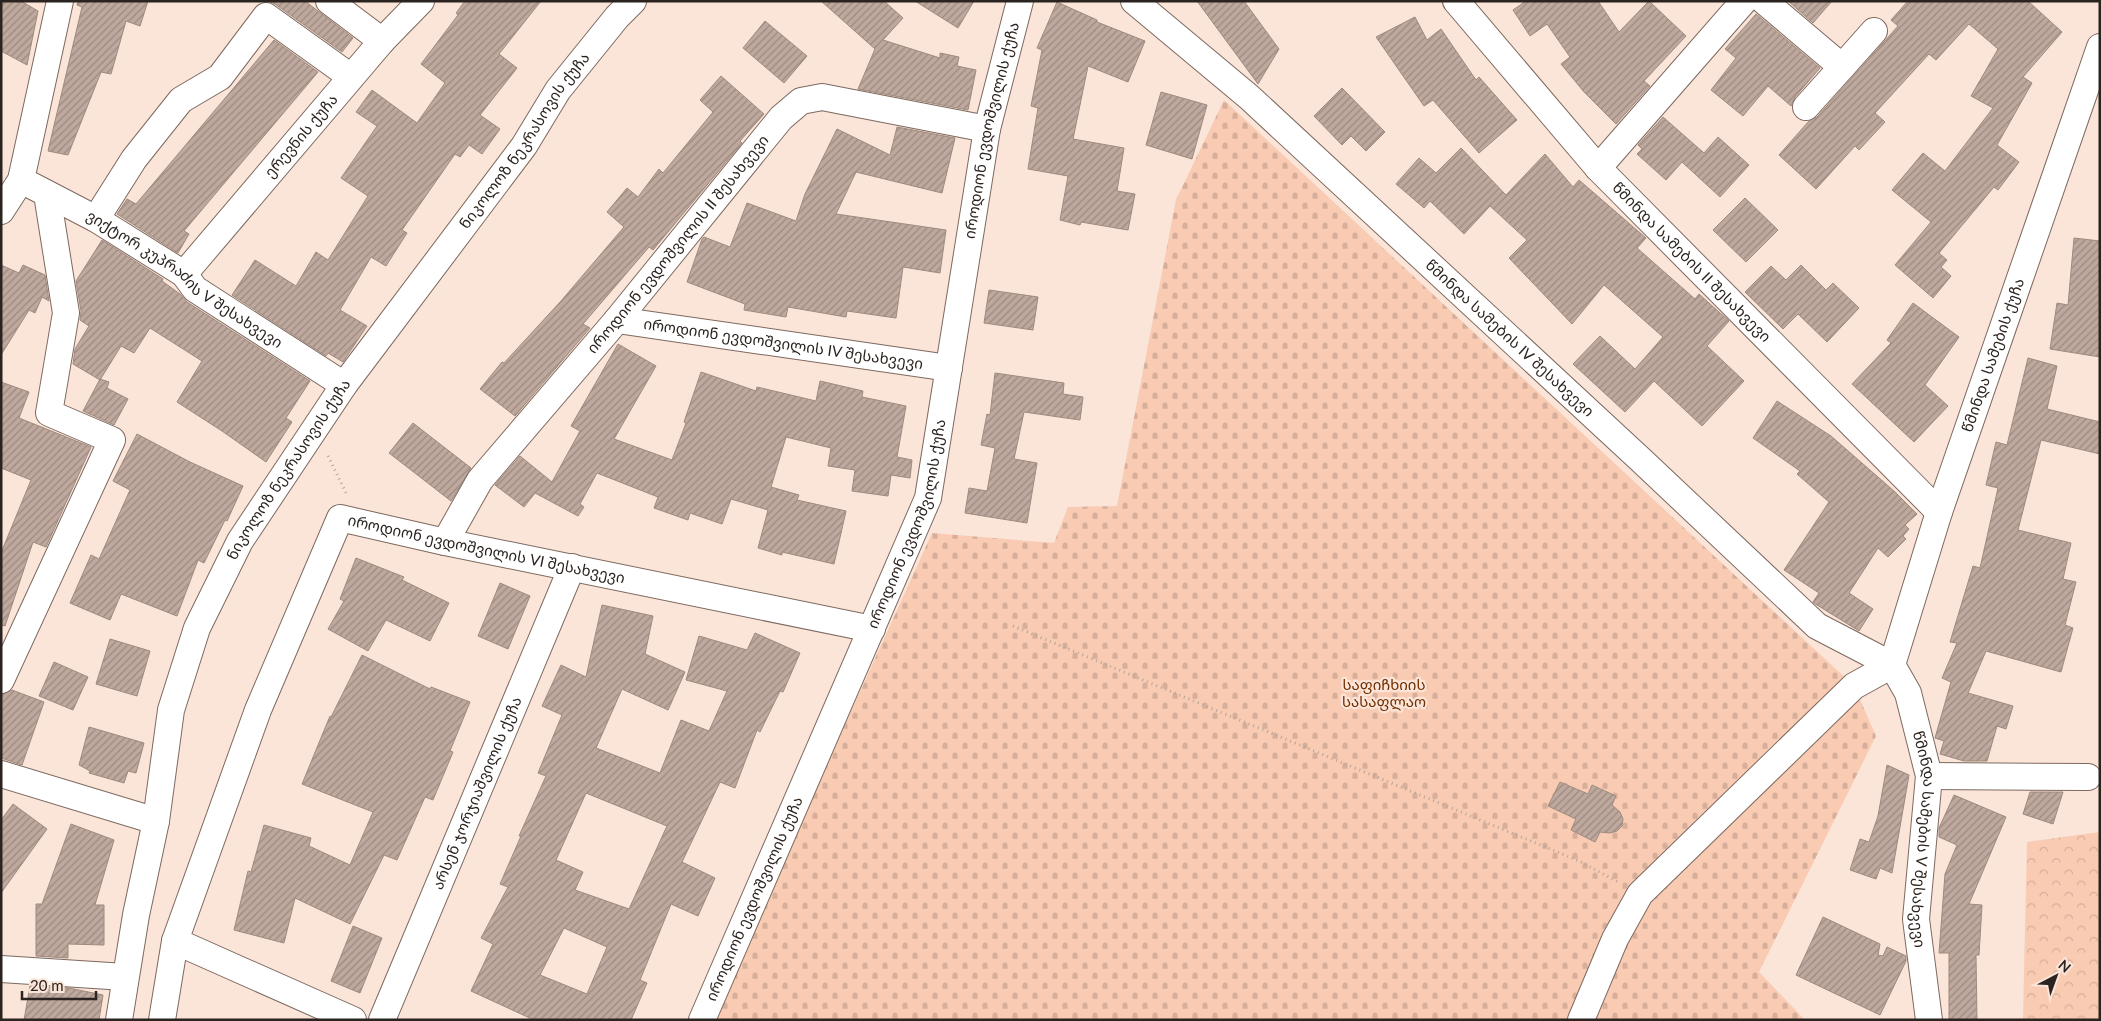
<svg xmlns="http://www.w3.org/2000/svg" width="2101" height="1021" font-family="Lato,'Noto Sans Georgian',sans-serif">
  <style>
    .forest { fill: url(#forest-crowns) }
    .cemetery { fill: url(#cemetery-stones) }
    .building { fill: url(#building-hatch); stroke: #9f8a7f; fill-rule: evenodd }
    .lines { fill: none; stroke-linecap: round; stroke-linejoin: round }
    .minor-casing { stroke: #7d695f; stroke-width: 28 }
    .path { stroke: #b6a49a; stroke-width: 3; stroke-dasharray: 1 4; stroke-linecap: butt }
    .minor { stroke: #fff; stroke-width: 26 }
    .labels { text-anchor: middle; stroke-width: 4.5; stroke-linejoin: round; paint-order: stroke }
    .street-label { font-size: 15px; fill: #2b231f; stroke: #fbe4d8 }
    .park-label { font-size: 15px; fill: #702f00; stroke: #fbe4d8 }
  </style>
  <defs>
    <pattern id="forest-crowns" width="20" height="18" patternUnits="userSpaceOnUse" patternTransform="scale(1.25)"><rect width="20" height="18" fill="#f9cbb3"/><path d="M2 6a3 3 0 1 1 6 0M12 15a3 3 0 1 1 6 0" fill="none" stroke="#d6ae9a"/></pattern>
    <pattern id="cemetery-stones" width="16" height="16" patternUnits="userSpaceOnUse" patternTransform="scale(1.25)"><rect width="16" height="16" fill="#f9cbb3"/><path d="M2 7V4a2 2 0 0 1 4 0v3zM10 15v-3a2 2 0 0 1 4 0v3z" fill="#d6ae9a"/></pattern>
    <pattern id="building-hatch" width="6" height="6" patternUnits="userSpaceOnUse" patternTransform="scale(1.25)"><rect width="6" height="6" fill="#bfa99e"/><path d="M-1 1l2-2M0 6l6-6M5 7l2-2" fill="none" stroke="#9b8980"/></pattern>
  </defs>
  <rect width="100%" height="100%" fill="#fbe4d8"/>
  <!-- forest -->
  <path class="forest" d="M2100,832V1020H2023L2027,842Z"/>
  <!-- cemetery -->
  <path class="cemetery" d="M1224,100L1854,686L1876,736L1759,972L1805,1020H711L932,533L1054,543L1068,507L1117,506L1176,200Z"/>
  <!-- building -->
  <path class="building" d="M1,1H21L38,11L27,65L1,51Z
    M78,1H148L140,26L126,21L111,74L101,72L68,155L48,151L82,7L77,5Z
    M268,1H305L353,38L342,52L275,4Z
    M465,1H541L499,54L517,68L480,115L500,129L482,154L469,145L460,157L455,154L402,230L407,233L386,266L371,257L340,310L367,326L343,362L328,353L326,356L232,295L255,260L296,286L316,252L328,260L368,196L341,178L377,126L356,112L372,90L417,123L445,83L421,64L458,15L456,13Z
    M821,1H884L903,18L883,40L940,58V53L959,57L957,66L976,70L968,110L858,89L875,49Z
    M915,1H974L958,28Z
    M1197,1H1244L1279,49L1258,84Z
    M1526,1H1598L1619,32L1649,1L1686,36L1644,81L1650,86L1616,124L1584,92L1561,64L1570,57L1547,24L1530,36L1513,10Z
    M1788,1H1832L1813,23Z
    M1908,1H2028L2062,32L2023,77L2032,83L1997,145L2019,162L1998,190L1994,187L1939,253L1947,260L1941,267L1951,276L1933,298L1895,265L1931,222L1892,190L1923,153L1945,171L1993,108L1971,96L1998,49L1969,24L1936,60L1929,54L1875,113L1885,122L1859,150L1855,146L1816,189L1779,155L1809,121L1817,117L1898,26L1891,20Z
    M1057,2L1097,20V22L1145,41L1128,82L1088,66L1073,139L1124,148L1117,191L1135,194L1128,230L1081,222L1080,225L1060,220L1068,176L1028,169L1038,108L1031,106L1042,50L1037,48Z
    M1756,14L1820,68L1795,97L1791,106L1768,86L1743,116L1711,90L1736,58L1725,49Z
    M1415,17L1427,40L1441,29L1476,80L1479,77L1517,120L1479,153L1433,100L1424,106L1376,37Z
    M765,21L807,56L784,83L743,48Z
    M274,40L318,72L184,231L189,234L178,253L117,214L127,199L136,204Z
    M721,76L764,114L740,141L742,143L653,250L649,247L583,324L590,328L515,416L480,389L502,362L504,363L561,301L624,227L607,212L627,188L638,197L659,169L663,173L713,112L700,100Z
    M1342,88L1385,132L1366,151L1351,136L1342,145L1314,116Z
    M1161,92L1207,105L1192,159L1146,145Z
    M1663,117L1704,153L1718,137L1749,165L1720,197L1682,162L1666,180L1637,154L1642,149L1638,145Z
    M897,127L955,138L942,193L856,172L836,214L946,230L940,273L903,267L896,318L847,311L846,317L788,307L786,317L744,310L745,304L687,282L702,239L704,237L730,247L747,203L796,221L805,194L837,129L890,155Z
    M1461,148L1506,195L1545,154L1573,187L1579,180L1646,238L1637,248L1695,299L1699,294L1729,321L1707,346L1744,381L1702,426L1654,381L1625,412L1573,364L1600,336L1635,369L1663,337L1604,285L1572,324L1509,258L1527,240L1490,206L1464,234L1430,201L1424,208L1396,184L1419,158L1436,173Z
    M1745,198L1778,230L1746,262L1713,230Z
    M2074,238L2100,241V357L2050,349L2057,303L2068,305Z
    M102,240L163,279L162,281L180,294L187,302L310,381L286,418L292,422L266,462L222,431L177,402L202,361L150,328L134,353L121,346L100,380L73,364L75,349L89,326L80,320L81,311L76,281Z
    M1,265L19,273L23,265L45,275L49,301L42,297L35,313L29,310L1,355Z
    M1801,265L1826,290L1833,283L1859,308L1827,342L1798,314L1783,329L1745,292L1771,266L1786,280Z
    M989,290L1038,297L1033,330L984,323Z
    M1913,303L1959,337L1925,385L1948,406L1914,442L1852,384L1891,343L1887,340Z
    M618,344L656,366L614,439L672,460L686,423L684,422L701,372L756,391L757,387L816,401L820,381L863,391L862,397L906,406L897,457L912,460L910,478L891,475L888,496L852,491L855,470L828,466L831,448L786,437L771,487L799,495L797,500L846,511L834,564L782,552V555L758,548L768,510L731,499L722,524L690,513L688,520L654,508L658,497L597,473L580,504L584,507L578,516L535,493L524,507L495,485L520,456L552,482L580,431L571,426Z
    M2028,358L2057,366L2047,409L2100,422V454L2041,440L2018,530L2071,543L2063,579L2076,582L2065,625L2073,628L2061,672L1986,651L1968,693L2013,706L2006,729L1997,726L1987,761H1964L1940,754L1944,741L1935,738L1951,682L1942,678L1957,643L1950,642L1973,566L1980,568L1998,488L1986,485L1996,442L2007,445Z
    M995,373L1064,383L1063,394L1083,397L1080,420L1024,412L1014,459L1037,463L1027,523L965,513L969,488L987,491L995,448L981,445L987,414L990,415Z
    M100,379L109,382L107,388L128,399L114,425L83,411Z
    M1,382L29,392L19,418L91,447L46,547L33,542L5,626L1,625V553L31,480L1,468Z
    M1777,401L1831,436L1894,491L1917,514L1905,525L1909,529L1903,536L1906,539L1888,557L1878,548L1849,593L1873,609L1859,631L1817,605L1813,602L1819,593L1784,570L1829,502L1797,474L1800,471L1753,438Z
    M413,423L471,468L451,501L389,453Z
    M137,434L190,462L243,486L227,521L225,520L204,563L198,560L177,616L121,594L110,620L70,603L91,555L99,559L130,490L113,481Z
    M356,558L404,577L402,580L449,603L430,641L386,620L368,651L328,629L344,601L340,599Z
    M500,583L530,596L508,649L478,636Z
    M602,605L653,616L645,654L685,672L668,710L622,689L596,748L660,773L681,720L709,731L727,691L686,680L699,636L747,650L755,633L800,653L783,692L780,691L760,732L757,730L735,788L720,782L682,862L715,878L698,916L671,904L640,980L647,983L631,1020H534L471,991L493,944L481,938L508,887L500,884L521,836H519L546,776L538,773L562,715L542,706L561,665L586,677ZM586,793L667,826L629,909L575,890L583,872L556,860ZM564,928L607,947L587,994L540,975Z
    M110,639L150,651L137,696L96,684Z
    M362,655L430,689L431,687L470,702L450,751L453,752L433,800L425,797L397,860L384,855L350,924L295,898L284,943L234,930L248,871L251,872L264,825L311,838L309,846L350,865L373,812L302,784L330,716L331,717Z
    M54,662L88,677L73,710L39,696Z
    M12,690L44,702L22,765L1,758V695Z
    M89,727L144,743L136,773L128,771L124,783L89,773L90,771L79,765Z
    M1887,765L1909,775L1892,873L1880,868L1876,879L1850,870L1860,839L1869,842L1878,816Z
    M1560,782L1588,794L1592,785L1616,796L1612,805L1620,812L1623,819L1622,826L1617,831L1610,833L1600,832L1595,842L1571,830L1576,819L1548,806Z
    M2030,792H2063L2053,824L2023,814Z
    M1954,795L2006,817L1969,904L1982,905L1979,955H1976L1977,1020H1949V953H1939L1945,874L1957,845L1939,837V828Z
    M13,804L47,829L1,893V820Z
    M71,824L114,840L95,905H104V945L68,944V958L36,956V904H42Z
    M1823,917L1880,944L1878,955L1883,956L1887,947L1906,956V961L1880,1015L1796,975Z
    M353,926L382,938L360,993L331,981Z
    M30,986L69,988L103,995L99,1020H24Z"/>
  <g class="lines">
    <!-- minor casing -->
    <g class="minor-casing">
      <g id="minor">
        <path d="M329,1L382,41"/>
        <path id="s1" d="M1134,1L1249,97L1641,460L1817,626L1892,665"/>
        <path id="s2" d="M1456,1L1598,168L1939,512"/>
        <path d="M1764,1L1842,67L1874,31"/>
        <path d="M1806,107L1842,67"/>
        <path d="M1598,168L1744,1"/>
        <path id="s3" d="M21,180L96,219L184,274L195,289L344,385"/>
        <path d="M1,211L21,180L60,1"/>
        <path d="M96,219L134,159L181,100L220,77L266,16L351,77"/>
        <path id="s4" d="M184,274L382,41L421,1"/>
        <path id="s5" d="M617,320L949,368"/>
        <path id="s6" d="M445,542L480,480L617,320L781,118L801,101L822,97L987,129"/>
        <path id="s7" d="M1892,665L1939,512L2100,47"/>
        <path id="s8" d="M1892,665L1908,693L1929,776L1916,919L1929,1020"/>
        <path d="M1,680L112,440L49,413L66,313L47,194"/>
        <path d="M1,774L156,821"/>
        <path d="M1929,776L2088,777"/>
        <path d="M175,941L353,1020"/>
        <path d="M1,969L125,977"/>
        <path id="s9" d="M119,1020L136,915L156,821L171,710L197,628L240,541L344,385L524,146L558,90L617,17L633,1"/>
        <path id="s10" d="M162,1020L175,941L258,710L340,518L445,542L872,629"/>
        <path id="s11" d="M382,1020L572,567"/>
        <path id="s12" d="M702,1020L928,498L987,129L1020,1"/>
        <path d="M1581,1020L1615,939L1640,894L1854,686L1892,665"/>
      </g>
    </g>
    <!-- path -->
    <path class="path" d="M328,456L346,493
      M1013,626L1579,861L1618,882"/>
    <!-- minor -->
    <use href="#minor" class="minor"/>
  </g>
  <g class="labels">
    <!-- street labels -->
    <g class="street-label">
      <text dy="5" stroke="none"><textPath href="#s12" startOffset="942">იროდიონ ევდოშვილის ქუჩა</textPath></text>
      <text dy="5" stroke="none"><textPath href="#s4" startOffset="181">ერევნის ქუჩა</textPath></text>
      <text dy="5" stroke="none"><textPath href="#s9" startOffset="989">ნიკოლოზ ნეკრასოვის ქუჩა</textPath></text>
      <text dy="5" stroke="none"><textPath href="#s6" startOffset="379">იროდიონ ევდოშვილის II შესახვევი</textPath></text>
      <text dy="5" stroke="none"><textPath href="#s2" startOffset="352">წმინდა სამების II შესახვევი</textPath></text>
      <text dy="5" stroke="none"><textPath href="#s3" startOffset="192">ვიქტორ კუპრაძის V შესახვევი</textPath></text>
      <text dy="5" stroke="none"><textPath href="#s1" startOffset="505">წმინდა სამების IV შესახვევი</textPath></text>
      <text dy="5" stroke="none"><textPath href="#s5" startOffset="168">იროდიონ ევდოშვილის IV შესახვევი</textPath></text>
      <text dy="5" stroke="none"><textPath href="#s7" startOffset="326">წმინდა სამების ქუჩა</textPath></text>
      <text dy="5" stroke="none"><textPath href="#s9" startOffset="584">ნიკოლოზ ნეკრასოვის ქუჩა</textPath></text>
      <text dy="5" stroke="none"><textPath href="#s12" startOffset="538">იროდიონ ევდოშვილის ქუჩა</textPath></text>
      <text dy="5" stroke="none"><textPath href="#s10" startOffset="684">იროდიონ ევდოშვილის VI შესახვევი</textPath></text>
      <text dy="5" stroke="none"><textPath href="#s11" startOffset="246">არსენ ჯორჯიაშვილის ქუჩა</textPath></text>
      <text dy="5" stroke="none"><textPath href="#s8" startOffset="181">წმინდა სამების V შესახვევი</textPath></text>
      <text dy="5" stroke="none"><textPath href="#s12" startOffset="132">იროდიონ ევდოშვილის ქუჩა</textPath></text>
    </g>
    <!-- park labels -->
    <g class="park-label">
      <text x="1384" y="690">საფიჩხიის<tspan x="1384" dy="17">სასაფლაო</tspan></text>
    </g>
  </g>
  <!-- border -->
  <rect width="2101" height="1021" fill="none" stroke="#2b231f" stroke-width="5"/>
  <!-- north arrow -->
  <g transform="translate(2056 976) rotate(41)" stroke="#fbe4d8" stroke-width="4" paint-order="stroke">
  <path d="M0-4L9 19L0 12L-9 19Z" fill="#2b231f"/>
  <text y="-8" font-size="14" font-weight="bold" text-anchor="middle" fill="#2b231f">N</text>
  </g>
  <!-- scale -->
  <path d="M22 991v8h74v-8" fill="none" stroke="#2b231f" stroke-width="2.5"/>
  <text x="30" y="991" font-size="15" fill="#2b231f" stroke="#fbe4d8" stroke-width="4" paint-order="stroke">20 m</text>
</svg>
